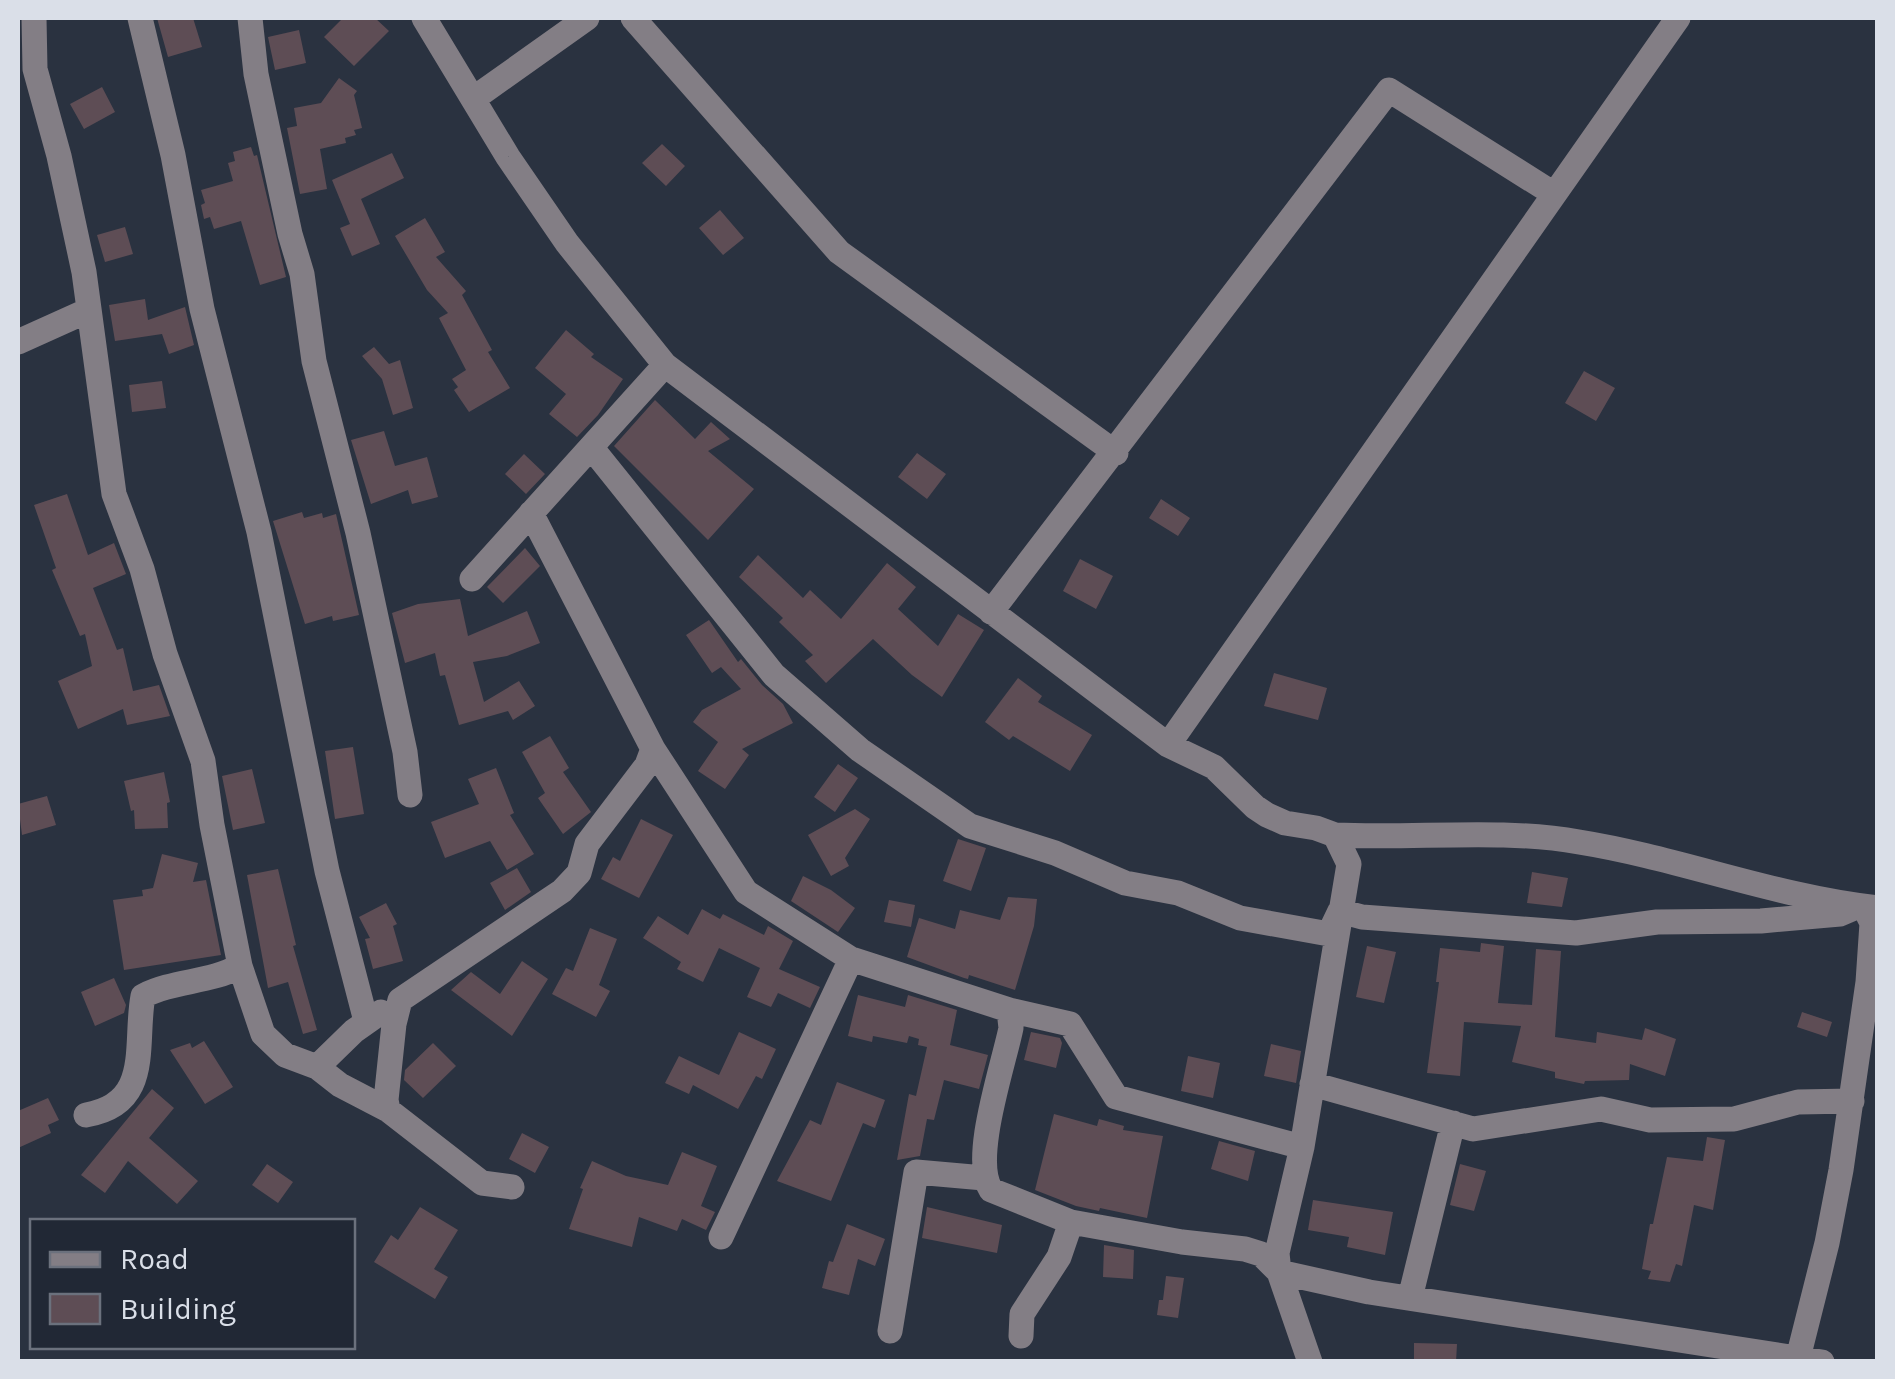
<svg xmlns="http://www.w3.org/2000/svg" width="1895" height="1379" font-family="Karla,sans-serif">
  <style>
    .building { fill: #5e4d55 }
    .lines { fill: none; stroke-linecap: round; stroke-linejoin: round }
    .minor { stroke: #837e85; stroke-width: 25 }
  </style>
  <rect width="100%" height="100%" fill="#2a3240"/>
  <!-- building -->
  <path class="building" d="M157,18H193L202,47L168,57Z
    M343,18H375L389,31L354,66L324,37Z
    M299,30L306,63L275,70L268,37Z
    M339,78L357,91L354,95L362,128L354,130L356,135L345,138L346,143L320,149L327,189L300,194L287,128L297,126L294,108L321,103Z
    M102,87L115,112L84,129L70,104Z
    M662,144L685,166L666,186L642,163Z
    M251,147L254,156L257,155L286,277L260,285L241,221L214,229L210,217L204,219L201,205L205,203L201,190L233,181L228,163L235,161L233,152Z
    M392,153L404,178L361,199L380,244L352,256L340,228L350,224L332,180Z
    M720,210L744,238L723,255L699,228Z
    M425,218L445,252L436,257L466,291L462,295L492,350L488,352L510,388L469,412L454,390L458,387L452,379L466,370L439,318L448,313L427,290L395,236Z
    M125,227L133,254L105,262L97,235Z
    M145,299L148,320L185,307L194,345L169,354L162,334L115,341L109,305Z
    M566,330L594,354L591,357L623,379L598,415L577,437L549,414L566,394L535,368Z
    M374,347L389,364L400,360L413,408L393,415L382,379L362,356Z
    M1584,371L1615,388L1596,421L1565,403Z
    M162,381L166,408L132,412L129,385Z
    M655,400L695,439L711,422L730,439L708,451L754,489L708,540L614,446Z
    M384,431L395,466L427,457L438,497L412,504L408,490L371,504L351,440Z
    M917,453L946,474L927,499L898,477Z
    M524,454L545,474L526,494L505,474Z
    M67,494L88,555L114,543L126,574L93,588L117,650L123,648L133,691L159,685L170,716L127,725L123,709L78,729L58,681L92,666L85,634L80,636L52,570L56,568L34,505Z
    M1161,499L1190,518L1178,536L1149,518Z
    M302,512L304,518L322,513L323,518L336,514L359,615L333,621L332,616L305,624L273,521Z
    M525,548L540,566L503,603L487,587Z
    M758,555L803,598L810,590L841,619L887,563L916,587L898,609L938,646L958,614L984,630L942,697L912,675L873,639L826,683L805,661L813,655L779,622L783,618L739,577Z
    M1080,559L1113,576L1096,609L1063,591Z
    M460,599L468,636L527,611L540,643L507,656L473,662L484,702L519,681L535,706L513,720L508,711L459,725L445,675L440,676L435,653L405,663L392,613L418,604Z
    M709,620L738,662L741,659L762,685L783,704L793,723L742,749L749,755L725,789L698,771L718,742L693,722L702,710L741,689L721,667L712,673L686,635Z
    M1274,673L1327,688L1318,720L1264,706Z
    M1018,678L1042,696L1038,702L1092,735L1070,771L1013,736L1009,740L985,722Z
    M550,736L569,768L563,772L591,812L563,834L538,798L545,793L522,752Z
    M353,747L364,814L335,819L325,751Z
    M838,764L858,778L835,812L814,797Z
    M496,768L514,813L510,815L534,854L507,870L490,841L445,858L431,822L479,804L468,779Z
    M252,769L265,823L233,830L222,776Z
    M164,772L170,802L167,803L168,828L135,829L134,810L131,811L124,781Z
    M47,796L56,825L22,835L18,804Z
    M855,809L870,819L845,858L849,866L831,876L808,835Z
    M641,819L673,835L639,898L601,879L613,857L620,861Z
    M958,839L986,848L971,891L943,881Z
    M162,854L198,863L193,882L206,880L221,955L124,970L113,900L143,896L142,890L153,888Z
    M517,868L531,892L505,910L490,883Z
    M278,869L296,945L293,946L317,1030L303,1034L288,982L268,988L247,875Z
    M1532,872L1568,878L1562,907L1527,903Z
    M803,876L831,890L855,908L838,932L791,901Z
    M1008,897L1037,899L1034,926L1015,990L969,975L968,979L964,978L907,957L919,918L955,929L960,910L1000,920Z
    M889,900L915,905L911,927L884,922Z
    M386,903L397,924L393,926L403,961L373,969L365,939L370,938L359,917Z
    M702,909L720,919L723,914L764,935L768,926L793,941L779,969L820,987L810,1008L778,993L771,1007L747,997L760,968L719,948L703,982L677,969L681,962L643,938L658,916L688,935Z
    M590,928L617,939L599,985L610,991L596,1017L552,994L566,968L573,971Z
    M1481,943L1504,946L1498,1003L1532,1005L1536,949L1561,951L1555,1037L1596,1043L1597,1032L1642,1040L1645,1028L1676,1039L1665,1076L1630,1064L1629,1080L1585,1081L1584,1084L1555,1078V1072L1512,1062L1521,1026L1464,1022L1460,1076L1427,1073L1439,982H1436L1440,948L1480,952Z
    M1367,946L1396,952L1384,1003L1356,997Z
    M522,961L548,979L512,1036L451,990L471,972L500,994Z
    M114,978L126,1005L124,1013L95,1026L81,992Z
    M858,995L905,1007L908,995L957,1010L950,1045L988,1055L979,1089L944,1080L934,1120L927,1119L920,1156L897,1160L909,1094L916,1096L927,1047L918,1045L919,1039L909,1036L907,1043L873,1036L872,1042L848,1036Z
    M1802,1012L1832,1022L1827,1037L1797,1027Z
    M739,1032L776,1049L762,1079L756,1076L738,1109L693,1085L689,1094L665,1083L679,1056L719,1075Z
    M1031,1032L1060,1038L1062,1043L1056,1068L1024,1060Z
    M204,1041L233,1087L205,1104L170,1050L190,1043L192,1048Z
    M433,1043L456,1066L423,1098L404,1080L405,1070Z
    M1271,1044L1301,1051L1296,1083L1264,1076Z
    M1188,1056L1220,1063L1213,1098L1181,1091Z
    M837,1082L885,1100L875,1128L863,1123L831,1201L777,1181L810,1120L821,1125Z
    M152,1089L174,1108L149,1138L198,1181L177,1204L128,1161L105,1193L81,1175Z
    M48,1098L59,1120L48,1125L51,1133L18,1148V1111Z
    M1054,1114L1097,1126L1099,1119L1124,1126L1123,1130L1163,1136L1147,1218L1100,1208L1099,1211L1076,1206L1035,1190Z
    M522,1133L549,1147L535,1173L509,1159Z
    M1707,1137L1725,1140L1713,1210L1694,1205L1682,1266L1676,1264L1670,1282L1648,1279L1651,1271L1642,1269L1650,1224H1653L1667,1157L1703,1161Z
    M1219,1141L1255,1151L1248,1181L1211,1169Z
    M682,1152L717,1166L701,1206L715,1212L706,1230L682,1219L677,1231L639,1217L632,1247L569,1229L583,1189L580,1188L592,1161L626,1176L668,1185Z
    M267,1164L293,1182L278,1203L252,1185Z
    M1460,1164L1486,1171L1474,1211L1450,1205Z
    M1313,1200L1393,1212L1385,1255L1347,1247L1349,1237L1308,1230Z
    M420,1207L458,1230L434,1269L448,1277L435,1299L374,1262L391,1235L398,1240Z
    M927,1207L1002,1225L997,1253L922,1238Z
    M847,1224L885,1239L875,1266L858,1259L849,1295L822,1288L829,1261L833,1262Z
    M1104,1245L1134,1250L1133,1279L1103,1277Z
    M1166,1276L1184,1278L1178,1318L1157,1315L1159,1300H1163Z
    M1414,1343L1457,1344L1456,1362H1414Z"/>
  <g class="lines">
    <!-- minor -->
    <path class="minor" d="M34,18L35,69L59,156L84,272L114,494L142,569L165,654L203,761L212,825L240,966C210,983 174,980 143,996C134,1044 153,1104 86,1115
      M140,18L173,155L202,309L259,532L327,871L366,1021
      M250,18L256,74L290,234L302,274L314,361L358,533L405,752L410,795
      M424,18L508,157L567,243L665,365L1168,745L1214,767L1255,807L1267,815L1285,823L1316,828L1335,835C1415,839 1500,828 1579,842C1679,858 1776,897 1878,908
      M633,18L839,252L1116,453
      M473,99L587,18
      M18,342L89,310
      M591,447L774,675L860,750L970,826L1055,853L1125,883L1178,893L1240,918L1329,934L1340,911L1362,917L1576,933L1657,922L1761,921L1840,914L1854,908
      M531,513L653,749L746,892L851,959L1009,1010L1011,1028C1003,1067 971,1159 991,1190L1071,1222L1059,1257L1022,1314L1021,1336
      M472,579L665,365
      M991,612L1389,90L1554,194
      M1168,745L1678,18
      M240,966L263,1034L285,1055L317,1067L340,1085L388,1110
      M1009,1010L1070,1024L1116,1097L1302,1147
      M317,1067L354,1031L381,1012
      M1312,1084L1473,1129L1601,1109L1650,1120L1734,1119L1798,1102L1852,1101
      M512,1187L482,1183L388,1110L386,1100L394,1024L400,1000L562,891L579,873L587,844L647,765L653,749
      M1071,1222L1182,1242L1245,1249L1261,1254L1279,1272L1369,1292L1822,1362
      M721,1237L851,959
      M1410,1298L1453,1123
      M890,1331L916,1172L984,1178
      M1310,1362L1279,1272L1277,1253L1302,1147L1349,864L1335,835
      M1797,1362L1827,1243L1841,1170L1868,982L1872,923L1865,909L1858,906"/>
  </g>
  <!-- border -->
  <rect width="1895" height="1379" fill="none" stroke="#dadfe8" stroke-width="40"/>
  <!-- legend -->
  <rect x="30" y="1219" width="325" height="130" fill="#212835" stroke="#6b717d" stroke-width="2.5"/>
  <rect x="50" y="1252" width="50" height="15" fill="#837e85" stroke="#6b717d" stroke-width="2.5"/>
  <text x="120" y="1269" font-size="30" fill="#dadfe8">Road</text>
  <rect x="50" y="1294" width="50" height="30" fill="#5e4d55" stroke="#6b717d" stroke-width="2.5"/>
  <text x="120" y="1319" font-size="30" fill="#dadfe8">Building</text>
</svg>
